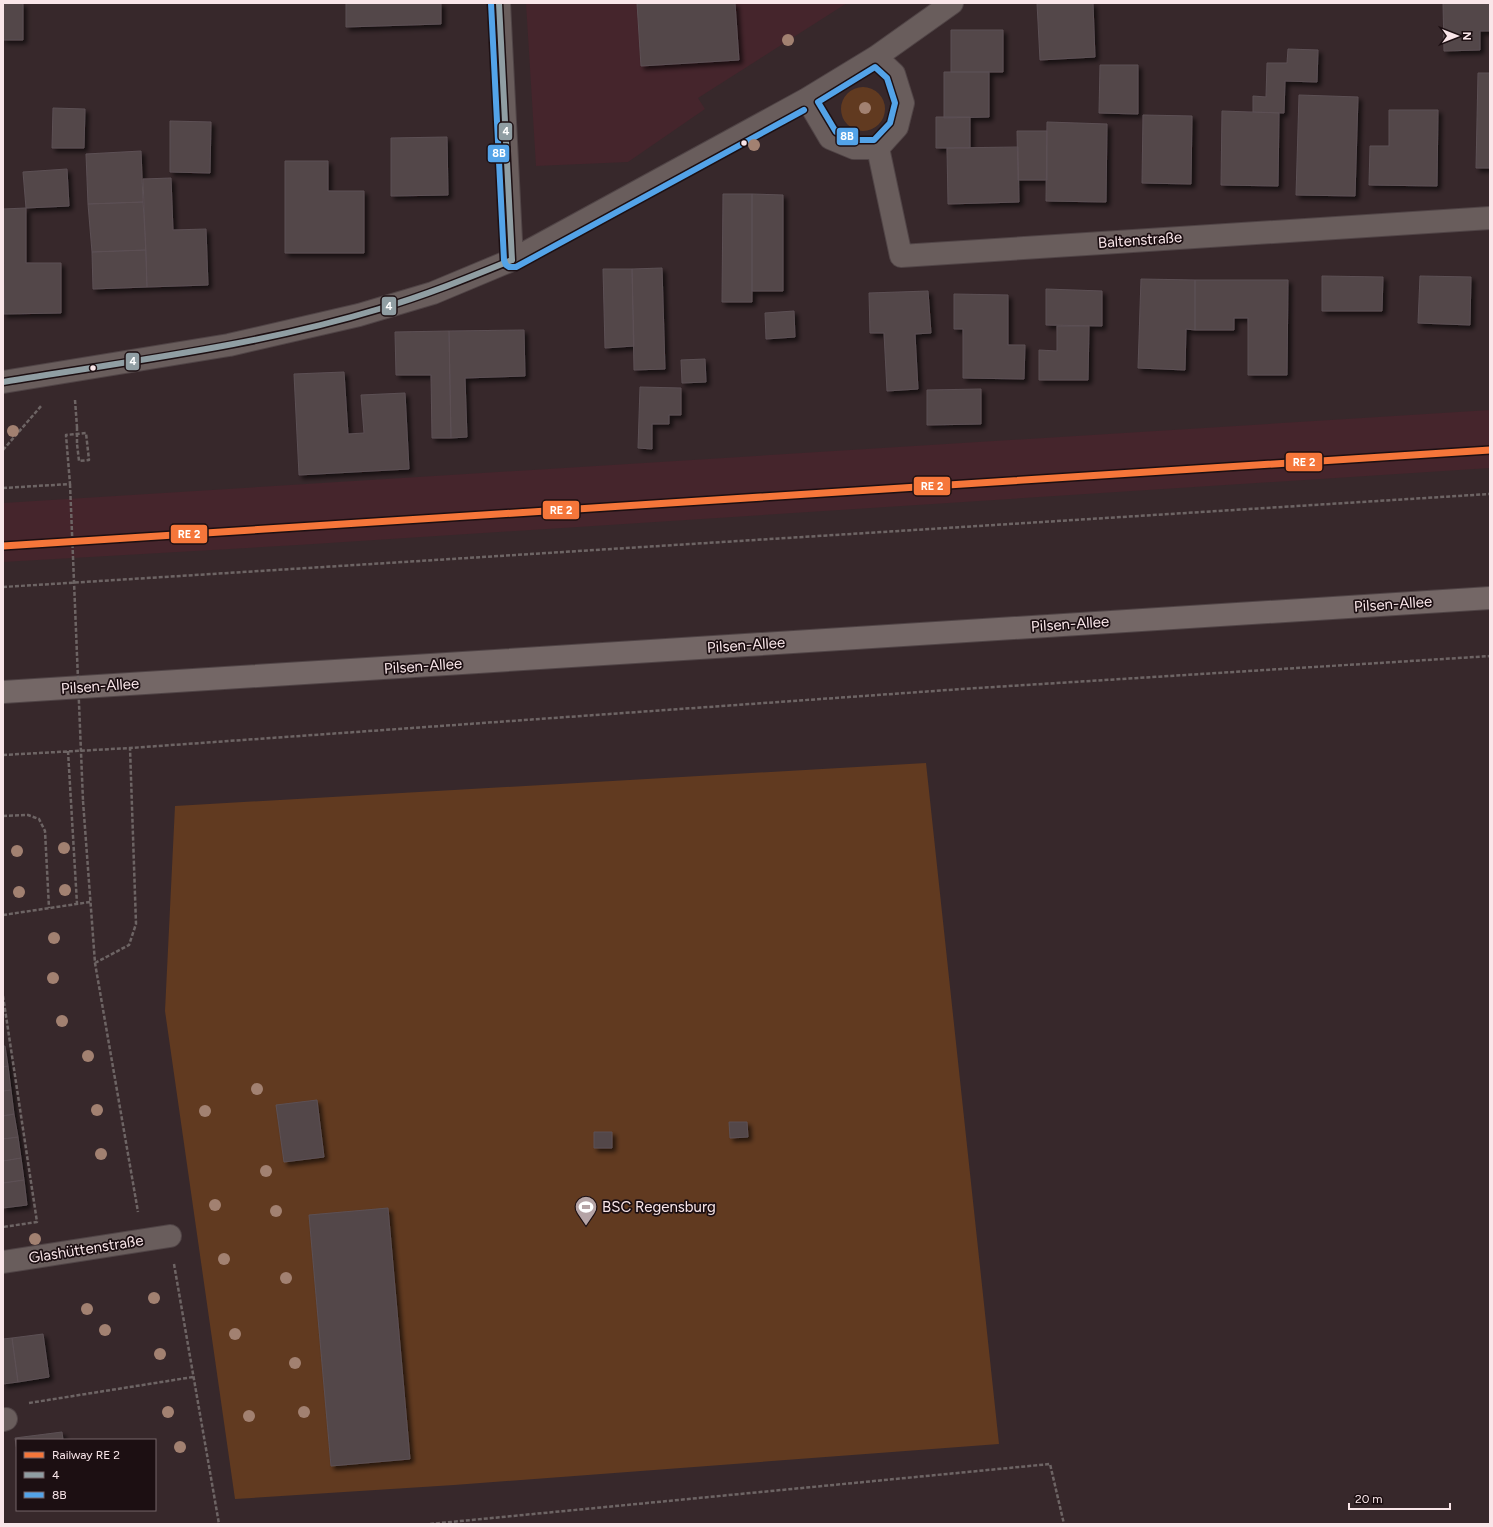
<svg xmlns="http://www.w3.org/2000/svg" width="1493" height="1527" font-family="Figtree,sans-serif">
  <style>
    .built { fill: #45252c }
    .green { fill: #613a20 }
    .building { fill: #52464a; stroke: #5c5054; filter: url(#shadow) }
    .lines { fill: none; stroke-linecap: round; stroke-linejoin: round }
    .street-casing { stroke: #504446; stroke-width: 24 }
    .primary-casing { stroke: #504446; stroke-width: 24 }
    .path { stroke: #6d6464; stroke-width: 2.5; stroke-dasharray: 4 2; stroke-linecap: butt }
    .street { stroke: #695d5c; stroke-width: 22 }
    .primary { stroke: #746766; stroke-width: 22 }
    .path-bridge { stroke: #6d6464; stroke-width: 2.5; stroke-dasharray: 4 2; stroke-linecap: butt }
    .bus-1-casing { stroke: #1c0f12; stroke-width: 9 }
    .bus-2-casing { stroke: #1c0f12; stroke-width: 9 }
    .bus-1 { stroke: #909ea3; stroke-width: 6 }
    .bus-2 { stroke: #53a3e8; stroke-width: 6 }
    .rail-1-casing { stroke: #1c0f12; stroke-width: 10 }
    .rail-1 { stroke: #f5763a; stroke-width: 7 }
    .tree { fill: #a28171 }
    .bus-dot { fill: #f9e6e9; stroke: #1c0f12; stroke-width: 1.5 }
    .labels { text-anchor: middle; stroke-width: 3.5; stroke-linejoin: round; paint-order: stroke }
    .street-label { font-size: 15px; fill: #f9e6e9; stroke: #1c0f12 }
    .poi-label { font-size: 15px; fill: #f9e6e9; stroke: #1c0f12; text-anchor: start }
    .line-badge { stroke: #1c0f12; stroke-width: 1.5 }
    .badge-label { font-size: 11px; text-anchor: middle; font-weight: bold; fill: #fff }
  </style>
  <defs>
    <filter id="shadow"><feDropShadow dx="3.5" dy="3.5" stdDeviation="2" flood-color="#0009"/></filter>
  </defs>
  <rect width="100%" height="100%" fill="#37282b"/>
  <!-- built -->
  <path class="built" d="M526,3H847L698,98L705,109L628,162L536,166Z
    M1490,410V468L298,545L3,562V503Z"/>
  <!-- green -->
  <path class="green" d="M841 109a22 22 0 1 1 44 0a22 22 0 1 1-44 0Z
    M926,763L999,1444L454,1485L235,1499L165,1011L175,806Z"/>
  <!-- building -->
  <path class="building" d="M3,3H23V40H3Z
    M346,3H441V24L346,27Z
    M637,3H735L739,60L641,66Z
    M1037,3H1093L1095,57L1040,60Z
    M1443,3H1490V31H1480V50L1444,51Z
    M951,30H1003V72H951Z
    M1288,49L1318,50L1317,82L1285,81L1284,113L1253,112V96L1266,97L1267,63H1287Z
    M1100,65H1138V114L1099,113Z
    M944,72H989V117L944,118Z
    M1478,73H1490V168H1476Z
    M1299,95L1358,97L1355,196L1296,195Z
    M53,108L85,109L84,148H52Z
    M1389,110H1438L1437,186L1369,185L1370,146H1389Z
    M1222,111L1279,113L1278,186L1221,185Z
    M1143,115L1192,116L1191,184L1142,183Z
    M936,117H970V148H936Z
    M170,121L211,122L210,173L170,172Z
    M1047,122L1107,124L1106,202L1046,201Z
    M1017,131H1047V180H1018Z
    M447,137L448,195L391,196V138Z
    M1018,147L1019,202L948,204L947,148Z
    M141,151L143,202L88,204L86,154Z
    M285,161H328V191H364V253H285Z
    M67,169L69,206L26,208L23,172Z
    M171,178L173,230L206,229L208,285L147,287L143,179Z
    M723,194H752V302H722Z
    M752,194L783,195V291H752Z
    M143,202L146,250L92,252L88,204Z
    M26,208V263H61V313L4,314L3,209Z
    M3,237L4,314H3Z
    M146,250L147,287L93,289L92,252Z
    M662,268L665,369L634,370L632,269Z
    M603,269H632L634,346L605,348Z
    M1322,276L1383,277L1382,311H1322Z
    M1420,276L1471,277L1470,325L1418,323Z
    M1141,279L1195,280V330L1186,329L1185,370L1138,368Z
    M1195,280H1288L1287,375H1248V318H1234V330H1195Z
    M1046,289L1102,291V326L1046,325Z
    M928,291L931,333L915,334L918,389L887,391L884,333H870L869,293Z
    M954,294L1008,295V345H1025L1024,379L963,378V329H954Z
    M794,311L795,337L766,339L765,313Z
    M1057,326H1089L1088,380H1039V350L1057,351Z
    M524,330L525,376L465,378L467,437L451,438L449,331Z
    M449,331L451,438H432L431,375H396L395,332Z
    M705,359L706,382L682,383L681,360Z
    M344,372L348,434L364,433L361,395L405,393L409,469L299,475L294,374Z
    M640,387L681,388V415H669V424H652V449L638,448Z
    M981,389V424L927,425V390Z
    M3,1046H5L8,1066L3,1067Z
    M8,1066L11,1090L3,1091V1067Z
    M11,1090L14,1114L3,1116V1091Z
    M317,1100L324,1157L284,1162L276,1105Z
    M14,1114L18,1137L3,1139V1116Z
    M729,1122H747L748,1137L730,1138Z
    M594,1132H612V1148H594Z
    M18,1137L21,1158L3,1161V1139Z
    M21,1158L24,1180L3,1183V1161Z
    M24,1180L27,1205L3,1208V1183Z
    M388,1208L410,1459L331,1466L309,1215Z
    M43,1334L49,1377L18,1382L12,1338Z
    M12,1338L18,1382L3,1384V1339Z
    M62,1432L63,1440H17V1451L15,1438Z"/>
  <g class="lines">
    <!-- street casing -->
    <g class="street-casing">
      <path id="street" d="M499,3L512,260
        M807,99L830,138L854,148H878L897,127L903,103L894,74L876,57
        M878,148L901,256L1490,218
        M3,382L229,345L359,315L433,293L512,260L807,99L876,57L952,3
        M3,1262L170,1236
        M3,1420L6,1419"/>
    </g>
    <!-- primary casing -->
    <g class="primary-casing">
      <path id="primary" d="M3,692L1490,598"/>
    </g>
    <!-- path -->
    <path class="path" d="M75,400L77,427
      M3,450L42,405
      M3,488L70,484L66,435L86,433L89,460L79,461L77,444
      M3,587L1490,494
      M68,751L77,904
      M3,755L130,748L962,689L1490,656
      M83,801L95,963L138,1212
      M3,816L28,815L39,819L45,831L49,908
      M3,915L90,902
      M95,963L129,945L136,924L130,748
      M3,996L37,1222L3,1227
      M174,1264L219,1524
      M29,1403L193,1377
      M430,1524L1050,1464L1064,1524"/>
    <!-- street -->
    <use href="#street" class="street"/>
    <!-- primary -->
    <use href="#primary" class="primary"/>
    <!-- path-bridge -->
    <path class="path-bridge" d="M77,427V444
      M70,484L83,801"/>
    <!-- bus-1 casing -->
    <g class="bus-1-casing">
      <path id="bus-1" d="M499,3L512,260
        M3,382C129,361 257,346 379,309C424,296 468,278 512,260"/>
    </g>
    <!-- bus-2 casing -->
    <g class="bus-2-casing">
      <path id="bus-2" d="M491,3L504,260L506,265L509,267H516L804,110
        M875,67L887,78L895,103L890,123L874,140H856L836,132L818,102Z"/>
    </g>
    <!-- bus-1 -->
    <use href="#bus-1" class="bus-1"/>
    <!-- bus-2 -->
    <use href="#bus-2" class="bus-2"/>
    <!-- rail-1 casing -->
    <g class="rail-1-casing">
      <path id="rail-1" d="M3,546L1490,450"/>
    </g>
    <!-- rail-1 -->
    <use href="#rail-1" class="rail-1"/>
  </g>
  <!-- trees -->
  <g class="tree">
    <circle cx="788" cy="40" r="6"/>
    <circle cx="865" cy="108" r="6"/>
    <circle cx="754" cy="145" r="6"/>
    <circle cx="13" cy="431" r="6"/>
    <circle cx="64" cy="848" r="6"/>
    <circle cx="17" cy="851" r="6"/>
    <circle cx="65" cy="890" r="6"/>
    <circle cx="19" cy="892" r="6"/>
    <circle cx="54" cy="938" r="6"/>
    <circle cx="53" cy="978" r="6"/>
    <circle cx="62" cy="1021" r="6"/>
    <circle cx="88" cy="1056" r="6"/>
    <circle cx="257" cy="1089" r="6"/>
    <circle cx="97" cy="1110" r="6"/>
    <circle cx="205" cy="1111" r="6"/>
    <circle cx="101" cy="1154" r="6"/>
    <circle cx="266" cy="1171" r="6"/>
    <circle cx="215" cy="1205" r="6"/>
    <circle cx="276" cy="1211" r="6"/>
    <circle cx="35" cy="1239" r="6"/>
    <circle cx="224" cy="1259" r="6"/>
    <circle cx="286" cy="1278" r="6"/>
    <circle cx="154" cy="1298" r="6"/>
    <circle cx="87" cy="1309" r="6"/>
    <circle cx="105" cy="1330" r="6"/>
    <circle cx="235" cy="1334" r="6"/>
    <circle cx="160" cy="1354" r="6"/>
    <circle cx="295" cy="1363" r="6"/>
    <circle cx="168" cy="1412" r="6"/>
    <circle cx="304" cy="1412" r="6"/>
    <circle cx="249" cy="1416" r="6"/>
    <circle cx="180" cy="1447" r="6"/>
  </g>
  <!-- icons -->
  <defs>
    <g id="stadium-pin" transform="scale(1.15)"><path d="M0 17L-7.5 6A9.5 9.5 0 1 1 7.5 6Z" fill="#b5a4a6" stroke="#1c0f12"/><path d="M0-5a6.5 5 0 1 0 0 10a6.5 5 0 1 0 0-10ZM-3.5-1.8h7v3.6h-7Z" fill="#fff"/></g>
  </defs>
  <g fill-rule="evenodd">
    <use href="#stadium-pin" x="586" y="1207"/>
  </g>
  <!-- markers -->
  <g class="bus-dot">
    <circle cx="744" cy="143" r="3.5"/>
    <circle cx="93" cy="368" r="3.5"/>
  </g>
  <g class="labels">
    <!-- street labels -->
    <g class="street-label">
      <text transform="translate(1140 240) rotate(-4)" y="5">Baltenstraße</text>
      <text transform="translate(1393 604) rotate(-4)" y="5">Pilsen-Allee</text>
      <text transform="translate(1070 624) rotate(-4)" y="5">Pilsen-Allee</text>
      <text transform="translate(746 645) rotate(-4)" y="5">Pilsen-Allee</text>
      <text transform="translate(423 666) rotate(-4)" y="5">Pilsen-Allee</text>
      <text transform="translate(100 686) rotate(-4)" y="5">Pilsen-Allee</text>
      <text transform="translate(86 1249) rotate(-9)" y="5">Glashüttenstraße</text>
    </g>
    <!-- poi labels -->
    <g class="poi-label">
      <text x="602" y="1212">BSC Regensburg</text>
    </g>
  </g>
  <g class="line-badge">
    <rect x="498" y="122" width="15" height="19" rx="4" fill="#909ea3"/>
    <rect x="836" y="127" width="23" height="19" rx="4" fill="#53a3e8"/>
    <rect x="487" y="144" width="23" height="19" rx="4" fill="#53a3e8"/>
    <rect x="381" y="296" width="16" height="20" rx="4" fill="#909ea3"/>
    <rect x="125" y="352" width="15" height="19" rx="4" fill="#909ea3"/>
    <rect x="1285" y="452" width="38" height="20" rx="4" fill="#f5763a"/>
    <rect x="913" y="476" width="38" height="20" rx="4" fill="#f5763a"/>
    <rect x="542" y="500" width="38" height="20" rx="4" fill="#f5763a"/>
    <rect x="170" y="524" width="38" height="20" rx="4" fill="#f5763a"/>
  </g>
  <g class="badge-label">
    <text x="506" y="135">4</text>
    <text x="847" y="140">8B</text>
    <text x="499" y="157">8B</text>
    <text x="389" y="310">4</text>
    <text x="133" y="365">4</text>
    <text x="1304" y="466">RE 2</text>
    <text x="932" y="490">RE 2</text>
    <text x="561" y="514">RE 2</text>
    <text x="189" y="538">RE 2</text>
  </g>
  <!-- border -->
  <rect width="1493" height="1527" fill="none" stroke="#f9e6e9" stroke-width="8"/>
  <!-- legend -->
  <rect x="16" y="1439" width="140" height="72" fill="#1c0f12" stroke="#746568"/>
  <rect x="24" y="1452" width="20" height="6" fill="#f5763a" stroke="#746568"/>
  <text x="52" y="1459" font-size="12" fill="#f9e6e9">Railway RE 2</text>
  <rect x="24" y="1472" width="20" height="6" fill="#909ea3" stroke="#746568"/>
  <text x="52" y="1479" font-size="12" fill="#f9e6e9">4</text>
  <rect x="24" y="1492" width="20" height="6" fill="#53a3e8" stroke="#746568"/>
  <text x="52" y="1499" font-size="12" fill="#f9e6e9">8B</text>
  <!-- north arrow -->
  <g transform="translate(1457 36) rotate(90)" stroke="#1c0f12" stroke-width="3" paint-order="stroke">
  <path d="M0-3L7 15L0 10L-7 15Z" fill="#f9e6e9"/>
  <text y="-6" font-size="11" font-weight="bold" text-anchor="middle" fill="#f9e6e9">N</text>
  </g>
  <!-- scale -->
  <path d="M1349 1503v6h101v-6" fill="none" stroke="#f9e6e9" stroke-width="2"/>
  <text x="1355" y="1503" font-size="12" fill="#f9e6e9" stroke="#1c0f12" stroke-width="3" paint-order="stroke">20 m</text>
</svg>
